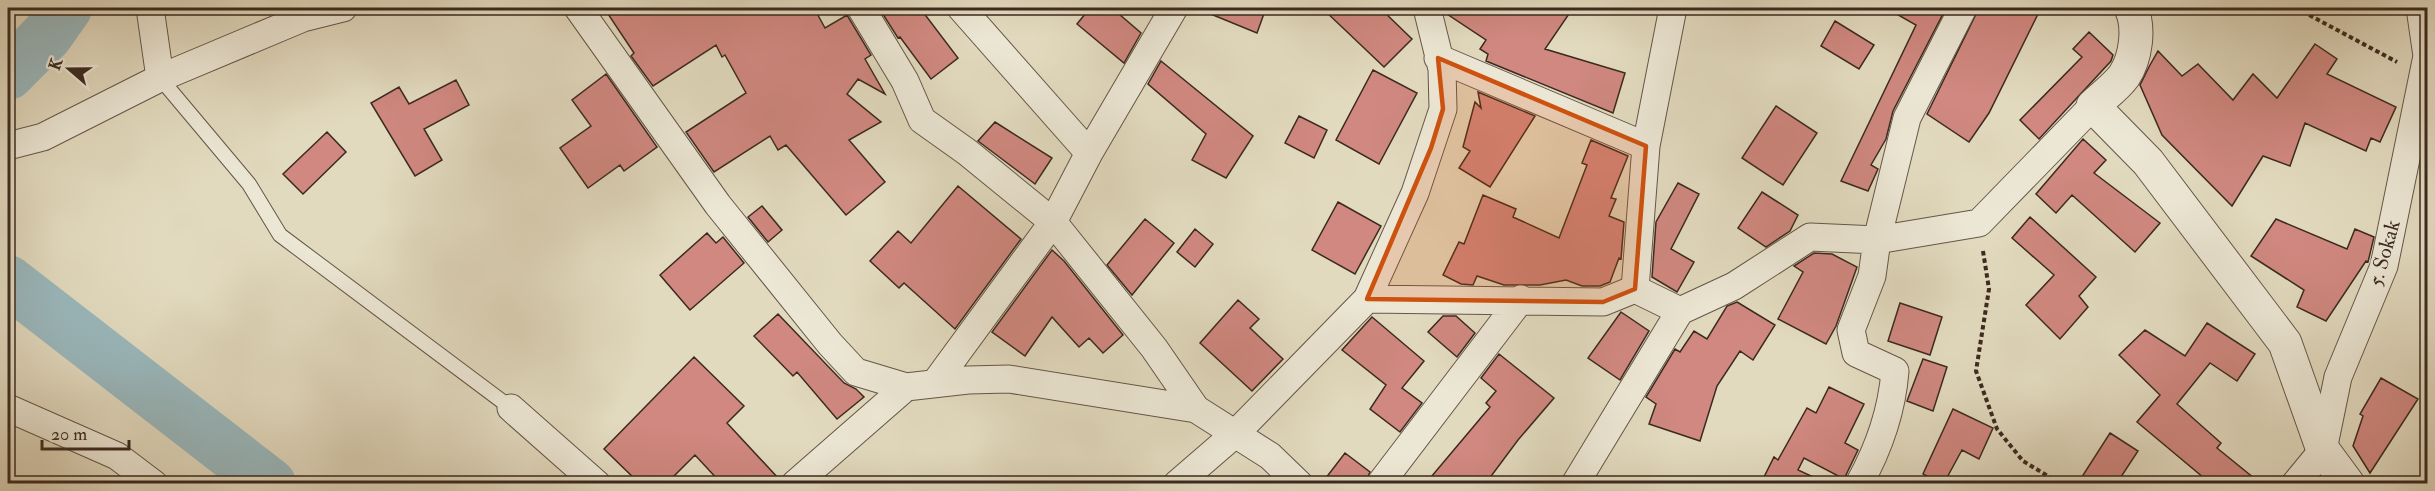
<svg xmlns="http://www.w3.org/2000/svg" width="2435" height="491" font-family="'IM FELL Double Pica',serif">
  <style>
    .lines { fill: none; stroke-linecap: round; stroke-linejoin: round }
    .river { stroke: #9ab8bd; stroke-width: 52 }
    .building { fill: #d08880; stroke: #3b2a20; stroke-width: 1.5 }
    .service-casing { stroke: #655648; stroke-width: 16 }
    .minor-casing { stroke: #655648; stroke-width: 29 }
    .tertiary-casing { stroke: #655648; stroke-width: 35 }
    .path { stroke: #3b2a20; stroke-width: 4; stroke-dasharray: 4.5 3; stroke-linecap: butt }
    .service { stroke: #ece7d5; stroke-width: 14 }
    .minor { stroke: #ece7d5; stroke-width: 27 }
    .tertiary { stroke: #ece7d5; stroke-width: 33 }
    .marked { fill: #ce520f; fill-opacity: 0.2; stroke: #ce520f; stroke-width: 4.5; stroke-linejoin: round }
    .labels { text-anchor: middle; stroke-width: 5; stroke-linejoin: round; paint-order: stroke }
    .street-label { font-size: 21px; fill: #3b2a20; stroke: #ece7d5 }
  </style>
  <rect width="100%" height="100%" fill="#e2dabf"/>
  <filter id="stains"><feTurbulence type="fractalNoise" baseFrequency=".00333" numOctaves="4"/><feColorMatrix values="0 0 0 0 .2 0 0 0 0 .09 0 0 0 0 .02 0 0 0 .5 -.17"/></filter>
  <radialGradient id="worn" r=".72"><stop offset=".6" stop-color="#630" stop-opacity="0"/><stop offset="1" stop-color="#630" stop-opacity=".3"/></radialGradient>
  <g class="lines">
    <!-- river -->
    <path class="river" d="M8,74L47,35L66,8
      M8,281L270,484"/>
  </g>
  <!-- building -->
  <path class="building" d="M625,8H814L825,28L847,15L871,55L865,59L885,94L858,79L847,94L881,122L849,140L885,182L846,215L786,145L778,150L770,136L714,172L686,132L746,93L725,55L722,57L716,45L653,86L631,56L634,53L608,14Z
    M879,8H920L958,58L931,79L900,37L898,38Z
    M1090,8H1112L1141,33L1124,63L1077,24Z
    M1196,8H1266L1257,33Z
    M1322,8H1380L1412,39L1384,67Z
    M1443,8H1573L1545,49L1625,73L1613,113L1486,61L1488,54L1480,49L1486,40L1444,12Z
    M1886,8H1946L1893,111L1886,139L1871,165L1878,169L1868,191L1841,181L1916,25Z
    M1979,8H2041L1989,113L1969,142L1927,114Z
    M1835,21L1874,45L1859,69L1821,46Z
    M2089,32L2113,55L2111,61L2039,139L2020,120L2082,57L2073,49Z
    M2315,44L2337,59L2327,74L2396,107L2380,142L2371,138L2366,151L2305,123L2290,166L2263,156L2232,206L2162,135L2140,85L2150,65L2158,51L2182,76L2198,64L2233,100L2253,74L2277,98Z
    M1161,61L1253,136L1226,178L1192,160L1206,134L1148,84Z
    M1373,70L1417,93L1379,164L1336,140Z
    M606,74L657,147L624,171L620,165L588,188L560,148L591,126L572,100Z
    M456,80L469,105L424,129L442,160L415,176L371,103L399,87L409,104Z
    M1478,92L1535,116L1490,187L1459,168L1470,151L1463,147L1475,102L1481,108Z
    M1776,106L1817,133L1783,185L1742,158Z
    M1299,116L1327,130L1314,158L1285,143Z
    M995,122L1052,158L1035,184L978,141Z
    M327,132L346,152L303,194L283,174Z
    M2083,139L2106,160L2094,173L2160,223L2135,252L2072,195L2056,213L2036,194Z
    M1591,140L1628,156L1611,198L1616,199L1609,216L1624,222L1621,259L1619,258L1610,282L1600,286H1582L1566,280L1540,285H1504L1477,276L1473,285L1461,284L1443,275L1459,242L1464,244L1483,195L1516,209L1513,217L1559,238L1587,165L1582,163Z
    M1678,183L1699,194L1671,249L1694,262L1677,292L1652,277L1656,222Z
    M958,186L1021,239L955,329L904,283L899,288L870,261L898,231L911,243Z
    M1762,192L1798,215L1790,231L1766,247L1738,228Z
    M1338,202L1381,226L1355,274L1312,250Z
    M762,206L782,230L768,242L748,217Z
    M2030,217L2096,277L2079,296L2088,307L2060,339L2026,305L2054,275L2012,238Z
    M1145,219L1174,243L1132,295L1107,265Z
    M2276,219L2347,249L2355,229L2374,237L2368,262L2366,261L2326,321L2297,307L2304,290L2251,256Z
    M1195,229L1213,244L1195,267L1177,252Z
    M707,233L716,243L723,237L744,263L690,310L660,275Z
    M1052,250L1064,261L1123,335L1103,353L1089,338L1079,347L1052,317L1025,356L992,332Z
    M1814,253L1832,254L1857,267L1836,326L1826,344L1778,319L1803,272L1794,266Z
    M1238,300L1259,319L1250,328L1283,359L1252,391L1200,343Z
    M1737,302L1775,325L1753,360L1740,351L1717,386L1700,441L1649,424L1656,404L1646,397L1675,349L1680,352L1694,331L1707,339L1727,306Z
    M1900,303L1942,317L1930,355L1888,341Z
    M1621,312L1649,331L1620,380L1588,358Z
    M778,314L844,383L856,389L864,397L837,419L797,372L793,376L754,336Z
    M1443,316H1456L1475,333L1457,357L1428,332Z
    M1372,317L1424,361L1402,388L1422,403L1400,432L1370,409L1386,385L1342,350Z
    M2207,323L2255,354L2237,381L2210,363L2177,404L2221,443L2217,448L2260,483H2210L2137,422L2160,395L2119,355L2145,330L2185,356Z
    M1499,354L1554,398L1518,440L1486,483H1426L1490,407L1486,403L1496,391L1481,378Z
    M694,357L744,406L727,423L780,480V483H721L695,455L667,483H639L604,449Z
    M1923,359L1947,367L1933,411L1907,401Z
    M2381,378L2418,399L2370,473L2353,446L2363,416L2360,414Z
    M1829,387L1864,404L1845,443L1858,450L1844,479L1804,458L1798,470L1826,483H1761L1774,457L1778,460L1807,408L1816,413Z
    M1953,409L1993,428L1979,459L1962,450L1944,483H1940L1923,474Z
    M2110,433L2138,451L2117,483H2078Z
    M1345,453L1370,472L1365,483H1322Z"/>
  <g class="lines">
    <!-- service casing -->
    <g class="service-casing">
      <path id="service" d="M160,78L249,184L280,235L511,408"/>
    </g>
    <!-- minor casing -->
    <g class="minor-casing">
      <path id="minor" d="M150,8L160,78
        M578,8L718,205L830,344L856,372L906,387L968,380L1009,379L1196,409L1270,456L1299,484
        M861,8L905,81L922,120L967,152L1053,222L1154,348L1196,409
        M961,8L1089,153
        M1438,58L1646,146
        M8,146L43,137L160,78L303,18L343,8
        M1635,289L1646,146L1673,8
        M1367,299L1603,302L1635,289L1680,311L1734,286L1810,237L1877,240L1979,223L2087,112
        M935,383L1053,222L1089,153L1174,8
        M8,408L117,456L154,484
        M511,408L597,484
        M795,484L906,387
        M1177,484L1236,433L1367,299L1415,193L1443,109L1442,69L1427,8
        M1380,484L1521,299
        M1575,484L1680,311
        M1859,484C1878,450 1892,410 1895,371L1856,353L1851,330L1872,276L1877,240L1907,118L1963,8
        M2295,484L2323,450L2338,377L2384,266L2427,56L2420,8"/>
    </g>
    <!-- tertiary casing -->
    <g class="tertiary-casing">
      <path id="tertiary" d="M2131,8C2140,27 2136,58 2124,76C2116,87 2103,96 2093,106L2148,162L2285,343L2323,450L2348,484"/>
    </g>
    <!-- path -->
    <path class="path" d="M2296,8L2397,62
      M1983,251L1989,289L1976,371L1997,429L2023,461L2061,484"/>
    <!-- service -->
    <use href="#service" class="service"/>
    <!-- minor -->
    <use href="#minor" class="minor"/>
    <!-- tertiary -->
    <use href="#tertiary" class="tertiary"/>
  </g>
  <!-- marked area -->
  <path class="marked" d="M1438,58L1646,146L1635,289L1603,302L1367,299L1431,148L1443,109Z"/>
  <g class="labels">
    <!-- street labels -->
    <g class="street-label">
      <text transform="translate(2384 253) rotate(-74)" y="7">5. Sokak</text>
    </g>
  </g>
  <!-- margin -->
  <rect width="2435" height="491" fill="none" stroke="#e2dabf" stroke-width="30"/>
  <rect x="9" y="9" width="2417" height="473" fill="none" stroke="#3b2a20" stroke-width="3"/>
  <rect x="15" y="15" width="2405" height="461" fill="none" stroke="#3b2a20" stroke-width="1.5"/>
  <!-- north arrow -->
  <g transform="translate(69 69) rotate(290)" stroke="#ece7d5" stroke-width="4.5" paint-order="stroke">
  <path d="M0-4.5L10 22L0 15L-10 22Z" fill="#3b2a20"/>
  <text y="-9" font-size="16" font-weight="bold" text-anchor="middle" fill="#3b2a20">K</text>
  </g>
  <!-- scale -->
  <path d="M42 440v9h87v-9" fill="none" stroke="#3b2a20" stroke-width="3"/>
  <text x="51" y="440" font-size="18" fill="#3b2a20" stroke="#ece7d5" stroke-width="4.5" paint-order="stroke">20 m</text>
  <rect width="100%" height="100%" filter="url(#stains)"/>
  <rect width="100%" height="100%" fill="url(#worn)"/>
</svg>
